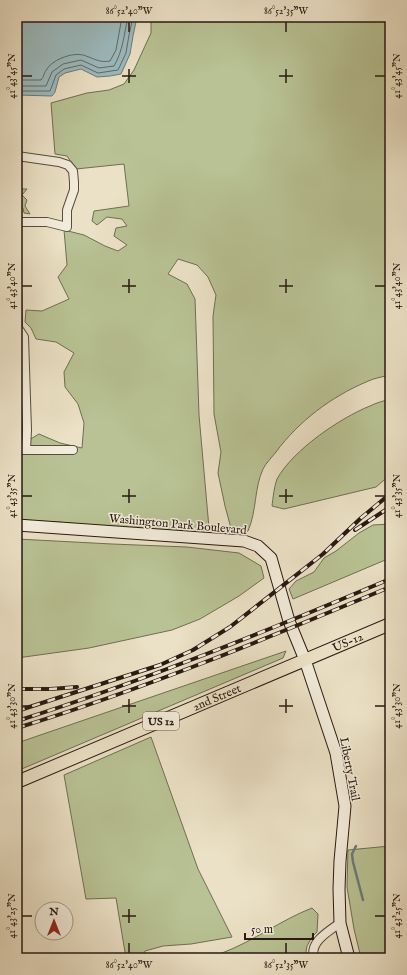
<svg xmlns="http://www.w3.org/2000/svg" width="407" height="975" font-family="'IM FELL English',serif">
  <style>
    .green { fill: #b8c294; stroke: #706e52 }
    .water { fill: #9cbbbf; stroke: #6e7a79 }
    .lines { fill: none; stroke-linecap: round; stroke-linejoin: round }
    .shore { stroke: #626a68; stroke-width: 1 }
    .stream { stroke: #6e7a79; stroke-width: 2.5 }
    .street-casing { stroke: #594b3e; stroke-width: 10 }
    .secondary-casing { stroke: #281911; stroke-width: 13 }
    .primary-casing { stroke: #281911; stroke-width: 14 }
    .street { stroke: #f2ecda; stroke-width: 8 }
    .secondary { stroke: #f2ecda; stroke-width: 11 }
    .primary { stroke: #ebe1c6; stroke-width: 12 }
    .rail-casing { stroke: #281911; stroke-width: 4 }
    .rail { stroke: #f2ecda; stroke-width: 2.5; stroke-dasharray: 8; stroke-linecap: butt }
    .ticks { fill: none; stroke: #281911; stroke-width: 1.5 }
    .labels { text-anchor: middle; stroke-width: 3; stroke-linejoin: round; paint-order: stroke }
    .shield { fill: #f2ecda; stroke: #65584d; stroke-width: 1 }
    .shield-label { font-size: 11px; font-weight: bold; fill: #281911 }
    .street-label { font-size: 12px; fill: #281911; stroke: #f2ecda }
    .neatline { fill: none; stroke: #281911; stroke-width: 1.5 }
    .ticks-label { font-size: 10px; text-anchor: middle; fill: #281911 }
  </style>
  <rect width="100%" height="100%" fill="#ebe1c6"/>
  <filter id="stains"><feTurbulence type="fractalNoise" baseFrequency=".005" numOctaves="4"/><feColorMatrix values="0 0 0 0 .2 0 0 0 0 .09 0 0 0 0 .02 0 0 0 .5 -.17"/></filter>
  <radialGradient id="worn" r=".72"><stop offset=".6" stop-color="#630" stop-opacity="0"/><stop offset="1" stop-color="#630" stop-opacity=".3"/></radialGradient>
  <!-- green -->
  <path class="green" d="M149,17H390V375C382,377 374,378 366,382C331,397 299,421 276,452C272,457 266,463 263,469C254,489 257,510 248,531L237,535L232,532L225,506L218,473L221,452L214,414L213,316L216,295L208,277L197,265L178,259L168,274L187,284L195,299L199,415L209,528L193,535L58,522L17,520V447L39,434L60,443L82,448L84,423L78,404L65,387L64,372L74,353L56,342L36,339L31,328L25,322L26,310L42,311L69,299L58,277L67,265L64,230L84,235L105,246L118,251L127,245L114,236L116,228L127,226L122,219L107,217L97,225L92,221L94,211L129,206L124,164L76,169L67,156L55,154L51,103L87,93L109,90L124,84L134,70L151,33V20Z
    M17,183L20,184L19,189H27L22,195L27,200L25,206L30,214L24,213L23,208L17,204Z
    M390,399V475L376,487L284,509L272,506C273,498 274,487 277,479C293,450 340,418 370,406C376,403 383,401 390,399Z
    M390,524V558L293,599L289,589L296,581L314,572L324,558L336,551L359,533L373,525Z
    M17,539L112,544L187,547L239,553L261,566L264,578L239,596L200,619L172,630L89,648L17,658Z
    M286,651L283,658L17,771V743Z
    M151,737L198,869L232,937L191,944L163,946L145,951L141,958H126L116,898L86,899L64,775Z
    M390,846V958H361L354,929L347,887L348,850Z
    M312,908L318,914L317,932L312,937L307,946L305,958H192C202,957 212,956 222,953C254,941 281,920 312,908Z"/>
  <!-- water -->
  <path class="water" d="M17,17H137L133,36L130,54L121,74L110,76L97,77L81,69L65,73L59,77L55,92L52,96L17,95Z"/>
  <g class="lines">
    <!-- shore -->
    <path class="shore" d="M17,80H41C44,77 44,72 47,69C53,59 75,51 86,56C95,59 100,63 110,61L116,50L122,17
      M17,86H46L52,72L63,64L81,60L99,68L114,66C123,51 124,34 128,17
      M17,91H50L56,75L64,69L81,65L98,73L118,70L126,53L129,35L133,17"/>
    <!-- stream -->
    <path class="stream" d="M356,846L352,854L353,862L363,900"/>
    <!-- street casing -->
    <g class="street-casing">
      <path id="street" d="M17,156L59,162L68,165L73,171L74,182V190L67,210V227L47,222H17
        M17,284L18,328L24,337L27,430L26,450
        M17,450H73
        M314,958C309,942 329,931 340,923"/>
    </g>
    <!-- secondary casing -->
    <g class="secondary-casing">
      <path id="secondary" d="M17,525L244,541L258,546L271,558L289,621L305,660L336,753L345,806L340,861L339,889L340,923L349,958"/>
    </g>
    <!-- primary casing -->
    <g class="primary-casing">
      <g id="primary">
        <path id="s1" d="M17,782L390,624"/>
      </g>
    </g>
    <!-- street -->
    <use href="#street" class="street"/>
    <!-- secondary -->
    <use href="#secondary" class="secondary"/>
    <!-- primary -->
    <use href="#primary" class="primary"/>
    <!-- rail casing -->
    <g class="rail-casing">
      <path id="rail" d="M355,530L390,507
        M17,689H51L77,687
        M17,711L160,665L193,650L230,627L323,554L361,518L390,494
        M17,721C144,681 267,631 390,579
        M17,728C144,689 268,638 390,587"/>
    </g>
    <!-- rail -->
    <use href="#rail" class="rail"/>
  </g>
  <!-- ticks -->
  <path class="ticks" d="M129,22V32M286,22V32M129,69V83M286,69V83M22,76H32M122,76H136M279,76H293M375,76H385M129,279V293M286,279V293M22,286H32M122,286H136M279,286H293M375,286H385M129,489V503M286,489V503M22,496H32M122,496H136M279,496H293M375,496H385M129,699V713M286,699V713M22,706H32M122,706H136M279,706H293M375,706H385M129,909V923M22,916H32M122,916H136M375,916H385M129,943V953M286,943V953"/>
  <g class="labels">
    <!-- shield labels -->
    <rect class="shield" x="143" y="712" width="36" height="18" rx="3"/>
    <g class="shield-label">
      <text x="161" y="725">US 12</text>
    </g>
    <!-- street labels -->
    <g class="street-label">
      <text transform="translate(178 524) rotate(5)" y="4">Washington Park Boulevard</text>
      <text dy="4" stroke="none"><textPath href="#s1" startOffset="359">US-12</textPath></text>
      <text dy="4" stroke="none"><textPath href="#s1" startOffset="217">2nd Street</textPath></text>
      <text transform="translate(350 769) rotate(79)" y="4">Liberty Trail</text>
    </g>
  </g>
  <!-- margin -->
  <rect width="407" height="975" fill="none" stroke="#ebe1c6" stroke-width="44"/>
  <!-- north arrow -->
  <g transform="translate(54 921)"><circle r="19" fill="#f2ecda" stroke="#a1988a"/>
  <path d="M0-3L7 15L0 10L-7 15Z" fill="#8f2418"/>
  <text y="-6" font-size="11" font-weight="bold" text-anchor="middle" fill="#281911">N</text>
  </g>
  <!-- scale -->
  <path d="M245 933v6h68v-6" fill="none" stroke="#281911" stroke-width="2"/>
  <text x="251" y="933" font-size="12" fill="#281911" stroke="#f2ecda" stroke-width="3" paint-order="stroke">50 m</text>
  <rect x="22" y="22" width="363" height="931" class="neatline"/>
  <g class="ticks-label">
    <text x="129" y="14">86°52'40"W</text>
    <text x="286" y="14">86°52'35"W</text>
    <text transform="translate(11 76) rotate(-90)" y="4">41°43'45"N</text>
    <text transform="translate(396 76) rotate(-90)" y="4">41°43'45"N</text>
    <text transform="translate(11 286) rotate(-90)" y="4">41°43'40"N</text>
    <text transform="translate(396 286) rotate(-90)" y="4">41°43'40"N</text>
    <text transform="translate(11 496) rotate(-90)" y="4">41°43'35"N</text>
    <text transform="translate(396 496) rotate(-90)" y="4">41°43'35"N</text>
    <text transform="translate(11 706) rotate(-90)" y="4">41°43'30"N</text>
    <text transform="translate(396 706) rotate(-90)" y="4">41°43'30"N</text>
    <text transform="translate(11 916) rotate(-90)" y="4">41°43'25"N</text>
    <text transform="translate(396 916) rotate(-90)" y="4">41°43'25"N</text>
    <text x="129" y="968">86°52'40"W</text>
    <text x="286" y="968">86°52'35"W</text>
  </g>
  <rect width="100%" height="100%" filter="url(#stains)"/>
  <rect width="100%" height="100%" fill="url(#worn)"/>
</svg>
